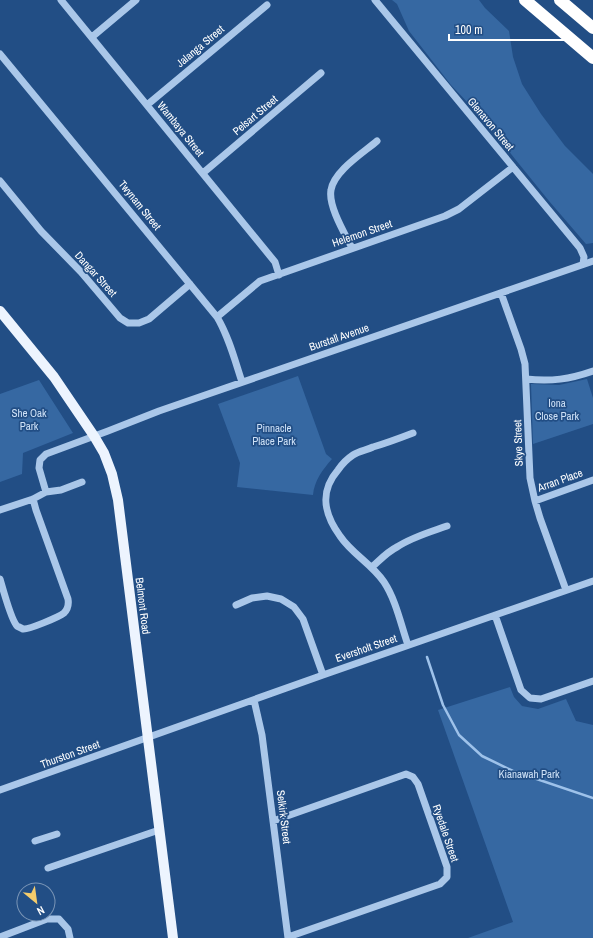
<svg xmlns="http://www.w3.org/2000/svg" width="593" height="938" font-family="'Archivo Narrow',sans-serif">
  <style>
    .green { fill: #3668a2 }
    .lines { fill: none; stroke-linecap: round; stroke-linejoin: round }
    .stream { stroke: #9ec2ea; stroke-width: 2.5 }
    .minor { stroke: #aac7e9; stroke-width: 7 }
    .major { stroke: #edf4fe; stroke-width: 10 }
    .highway { stroke: #fff; stroke-width: 12 }
    .labels { text-anchor: middle; stroke-width: 3.5; stroke-linejoin: round; paint-order: stroke }
    .street-label { font-size: 11px; fill: #fff; stroke: #224e85 }
    .park-label { font-size: 11px; fill: #cee1f7; stroke: #224e85 }
  </style>
  <rect width="100%" height="100%" fill="#224e85"/>
  <!-- green -->
  <path class="green" d="M392,0H479L485,8L509,31L513,57L522,84L541,114L565,146L593,174V243L586,244L549,201L515,159L486,122L451,85L409,31L397,4Z
    M298,376L326,454L332,459C323,469 314,481 313,495L237,487L240,463L218,404Z
    M587,379L593,398V424L533,444L531,384L559,385Z
    M39,380L73,433L23,453L22,474L0,482V394Z
    M510,687L514,697L522,706L538,709L566,699L576,721L593,725V938H468L513,922L438,710Z"/>
  <g class="lines">
    <!-- stream -->
    <path class="stream" d="M427,657L443,705L459,735L482,756L513,771L593,798"/>
    <!-- minor -->
    <path class="minor" d="M61,0L275,262L279,275
      M375,0L580,248L584,257L583,264
      M92,37L136,0
      M0,54L217,317C229,337 235,361 242,382
      M147,105L267,5
      M203,173L321,73
      M0,181L41,231L81,272L120,318L128,323H139L149,319L190,284
      M352,248C345,234 328,206 331,190C334,171 363,153 377,141
      M501,293L521,349L525,364L530,478L535,501L540,518L566,590
      M217,317L260,281L445,216L459,209L513,167
      M526,379C551,382 570,379 593,371
      M46,492L39,468L40,460L46,454L108,431L159,411L593,261
      M535,501L593,480
      M0,510L33,499L46,492L61,490L82,482
      M372,567C380,560 387,552 397,547C412,537 430,532 447,526
      M0,579C3,589 11,620 17,626C19,627 21,628 23,629C28,630 59,617 64,613C68,609 69,605 68,599L36,510L33,499
      M236,605L252,598L267,596L281,599L294,607L303,619L323,675
      M495,615L521,690L530,698L541,699L593,681
      M408,645C401,625 396,600 384,582C372,564 352,554 340,536C324,514 319,492 338,470C342,464 347,459 353,455C359,451 367,450 373,447C387,443 400,438 413,433
      M254,700L262,735L288,938
      M0,790L323,675L593,581
      M273,821L406,774L413,777L418,784L447,867V877L440,884L288,937
      M35,841L57,834
      M48,868L159,830
      M0,937L47,919H59L68,929L70,938"/>
    <!-- major -->
    <path class="major" d="M0,311L54,377L94,436L104,453L112,474L118,500L173,938"/>
    <!-- highway -->
    <path class="highway" d="M525,0L593,58
      M560,0L593,28"/>
  </g>
  <g class="labels">
    <!-- street labels -->
    <g class="street-label">
      <text transform="translate(200 46) rotate(-40)" y="4">Jalanga Street</text>
      <text transform="translate(255 115) rotate(-40)" y="4">Pelsart Street</text>
      <text transform="translate(491 124) rotate(50)" y="4">Glenavon Street</text>
      <text transform="translate(181 129) rotate(51)" y="4">Wambaya Street</text>
      <text transform="translate(140 205) rotate(51)" y="4">Twynam Street</text>
      <text transform="translate(362 233) rotate(-19)" y="4">Helemon Street</text>
      <text transform="translate(96 274) rotate(48)" y="4">Dangar Street</text>
      <text transform="translate(339 337) rotate(-19)" y="4">Burstall Avenue</text>
      <text transform="translate(518 443) rotate(-92)" y="4">Skye Street</text>
      <text transform="translate(560 480) rotate(-20)" y="4">Arran Place</text>
      <text transform="translate(143 606) rotate(83)" y="4">Belmont Road</text>
      <text transform="translate(366 648) rotate(-19)" y="4">Eversholt Street</text>
      <text transform="translate(70 754) rotate(-20)" y="4">Thurston Street</text>
      <text transform="translate(284 817) rotate(83)" y="4">Selkirk Street</text>
      <text transform="translate(446 833) rotate(71)" y="4">Ryedale Street</text>
    </g>
    <!-- park labels -->
    <g class="park-label">
      <text x="557" y="407">Iona<tspan x="557" dy="13">Close Park</tspan></text>
      <text x="29" y="417">She Oak<tspan x="29" dy="13">Park</tspan></text>
      <text x="274" y="432">Pinnacle<tspan x="274" dy="13">Place Park</tspan></text>
      <text x="529" y="778">Kianawah Park</text>
    </g>
  </g>
  <!-- north arrow -->
  <g transform="translate(36 902) rotate(151)"><circle r="19" fill="#224e85" stroke="#7a95b6"/>
  <path d="M0-3L7 15L0 10L-7 15Z" fill="#f5cc6c"/>
  <text y="-6" font-size="11" font-weight="bold" text-anchor="middle" fill="#ffffff">N</text>
  </g>
  <!-- scale -->
  <path d="M449 34v6h116v-6" fill="none" stroke="#ffffff" stroke-width="2"/>
  <text x="455" y="34" font-size="12" fill="#ffffff" stroke="#224e85" stroke-width="3" paint-order="stroke">100 m</text>
</svg>
